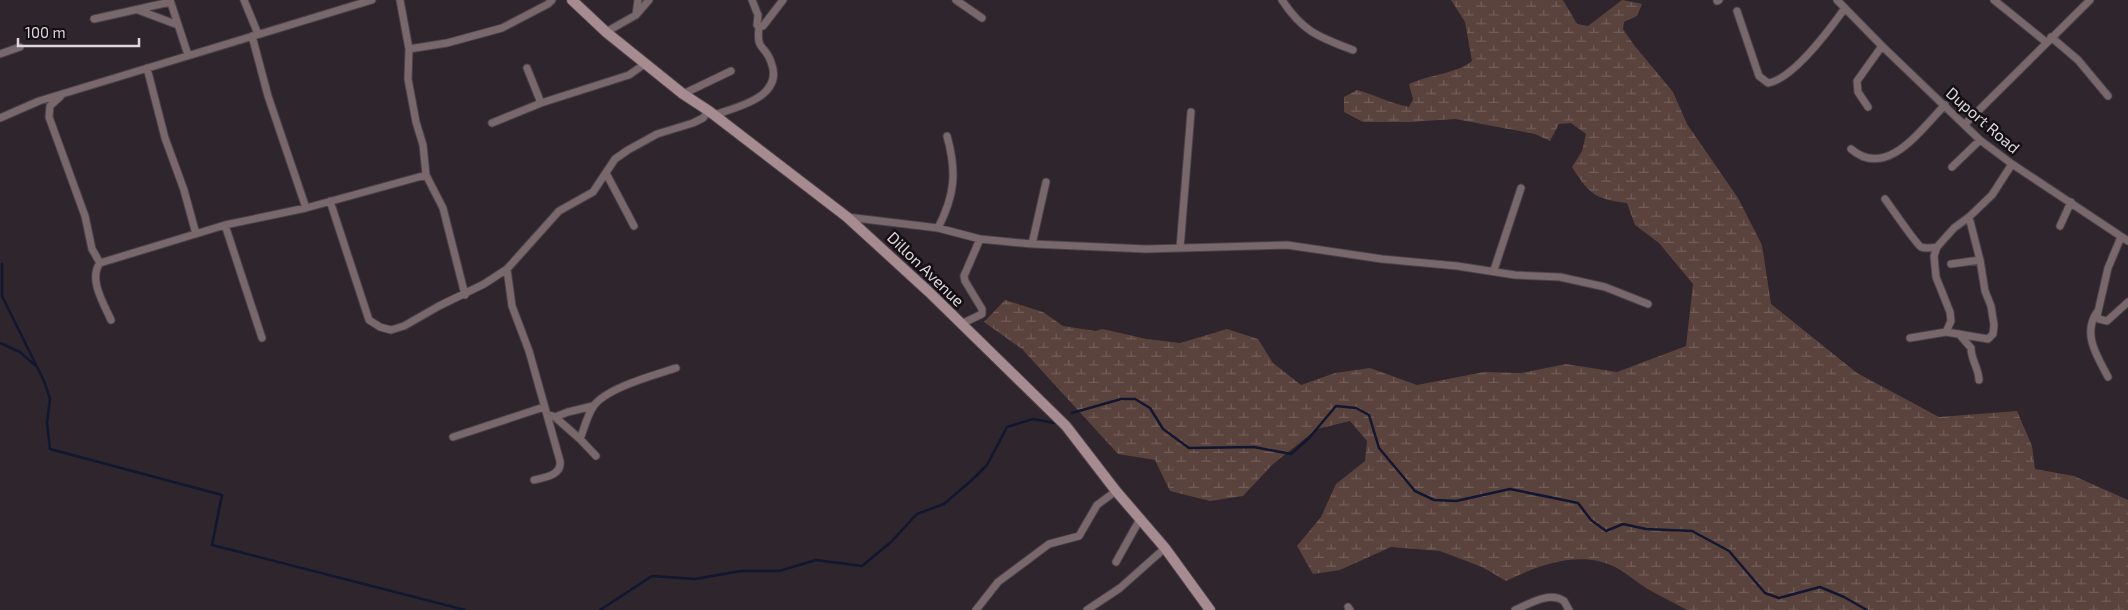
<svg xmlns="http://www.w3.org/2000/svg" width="2128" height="610" font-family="'Exo 2',sans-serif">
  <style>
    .wetland { fill: url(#wetland-marsh) }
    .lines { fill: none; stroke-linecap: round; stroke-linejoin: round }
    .stream { stroke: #111730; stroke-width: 2.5 }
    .street-casing { stroke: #4a4249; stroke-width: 9 }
    .secondary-casing { stroke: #4a4249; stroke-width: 12 }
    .street { stroke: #78676b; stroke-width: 7 }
    .secondary { stroke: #a68b91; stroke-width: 10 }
    .labels { text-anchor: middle; stroke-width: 5; stroke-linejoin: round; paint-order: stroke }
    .street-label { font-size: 16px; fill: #ded8dd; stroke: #140f13 }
  </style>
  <defs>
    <pattern id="wetland-marsh" width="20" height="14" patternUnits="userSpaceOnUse" patternTransform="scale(1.25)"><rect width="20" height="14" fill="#5b433d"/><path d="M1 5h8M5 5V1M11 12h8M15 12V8" fill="none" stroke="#725d59"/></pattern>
  </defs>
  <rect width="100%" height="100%" fill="#2e252d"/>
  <!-- wetland -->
  <path class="wetland" d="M1451,0H1563L1577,24L1588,26L1622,0L1642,4L1637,16L1624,22L1623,29L1634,45L1673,92L1687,124L1738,198L1762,245L1771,304L1857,373L1939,417L2017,411L2032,446L2035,469L2074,476L2128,500V610H1687C1676,604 1664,598 1653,592C1640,585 1629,575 1617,568C1581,549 1539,565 1506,581L1482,567L1440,551L1391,547L1340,570L1313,574L1297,546L1321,517L1336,484L1365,461L1367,441L1350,421L1317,429L1273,464L1243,496L1210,501L1170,491L1155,460L1118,454L1022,349L984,322L1005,300L1043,312L1063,326L1096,331L1102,329L1147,339L1180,343L1227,329L1258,339L1273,363L1301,385L1335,373L1370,368L1417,385L1484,372L1521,373L1566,364L1617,372L1686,346L1693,284L1659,243L1635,225L1627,203C1595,199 1589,194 1572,167L1582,151L1586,134L1571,123L1559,124L1550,141L1535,134L1455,119L1410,122H1363L1344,112V97L1357,90C1376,95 1389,103 1409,107L1413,99L1409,84C1428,75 1458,73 1472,61L1465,22Z"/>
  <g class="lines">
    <!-- stream -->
    <path class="stream" d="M2,264V296L44,381L50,399L47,423L50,449L222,495L212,545L465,610
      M0,343L20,352L36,366
      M1072,413L1121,399H1135L1150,408L1163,429L1189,448L1254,447L1291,454L1309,438L1336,406L1356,408L1369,415L1379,448L1415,491L1434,500L1456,501L1510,489L1578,503L1591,520L1606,531L1623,524L1646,529L1692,531L1729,551L1765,593L1779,598L1820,587L1844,597L1867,610
      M600,610L652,576L695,579L741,571H779L816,560L862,566L891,542L917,514L944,504L973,479L987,465L1007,427L1033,419L1055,423"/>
    <!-- street casing -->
    <g class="street-casing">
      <path id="street" d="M170,0L188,55
        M244,0L258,34
        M956,0L982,18
        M1282,0C1303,32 1319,37 1353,50
        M1837,0L1882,46L1980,140L2012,164L2128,241
        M1994,0L2046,42
        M1717,1L1719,0
        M138,10L178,25
        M1737,11L1759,76L1768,83C1793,79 1830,29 1845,8
        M636,15L638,0
        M94,19L170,2
        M759,27L763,26L783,0
        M606,32L636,15L649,0
        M252,36L268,96L306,208
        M2051,37L2078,60L2108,96
        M409,49L447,43L502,28L548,4L552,0
        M0,54L20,47
        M147,68L165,138L184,190L196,234
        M527,68L541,103
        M683,94L731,71
        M60,97L50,106L49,117L85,216L92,249L100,263
        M1868,107L1858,92L1857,81L1882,46
        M714,115C737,107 785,97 771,62C765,44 756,52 759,27L757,25L758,15L752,0
        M0,118L39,101L372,0
        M492,123L541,103L629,75L646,63
        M1965,124L2090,0
        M1851,149C1887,180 1921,129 1945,105
        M1952,167L1980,140
        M606,173L634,226
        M426,175L443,208L465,295
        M1885,199C1891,207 1916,244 1921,247C1926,249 1931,248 1937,247
        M330,201L369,320L380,327L391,330L404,326L439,306L484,284L507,269L559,211L593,192L615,159L628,150L657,134L693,123L703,118L709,111
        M847,217L938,228L980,239L1032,244L1146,249L1287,245L1382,259L1457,266L1515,275L1560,277L1605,287L1648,304
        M225,225L262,338
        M2060,226L2071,202
        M938,228C955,195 957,172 947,136
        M2121,237L2108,268L2097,316L2099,319L2107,321L2128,302
        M1032,244L1046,182
        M1180,248L1191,112
        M1951,264L1980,260
        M507,269L512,306L529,351L560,461C562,475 546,477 534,480
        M1494,270L1521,188
        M2097,312C2082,334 2097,356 2108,377
        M111,320C104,304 88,279 100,263L225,225L306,208L426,175L423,145L416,122L408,79L409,49L400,0
        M961,324L982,314V309L965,281L964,276L980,239
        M1946,332L1988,339L1993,334L1994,325L1991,306L1985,291L1980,260L1969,217
        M1959,334L1971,348C1971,360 1979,369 1979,380
        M1910,338L1946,332L1951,321L1950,312L1936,277L1934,256L1937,247L1954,228L1969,217L1992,195L2012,164
        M547,414L555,417L568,412L593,406
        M555,417L580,439
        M453,437L544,407
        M596,456L580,439C584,429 587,416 593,407C605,388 655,375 676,368
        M1116,562L1140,519
        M1348,607L1350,610
        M976,610L998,582L1049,544L1079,536L1097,505L1116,491
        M1087,610L1120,588L1165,548
        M1515,610C1529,604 1549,591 1564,601L1569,610"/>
    </g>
    <!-- secondary casing -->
    <g class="secondary-casing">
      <path id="secondary" d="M572,0L606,32L683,94L709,111L847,217L929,292L1066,426L1116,491L1165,548L1210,610"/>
    </g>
    <!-- street -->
    <use href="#street" class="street"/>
    <!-- secondary -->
    <use href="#secondary" class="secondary"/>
  </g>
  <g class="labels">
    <!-- street labels -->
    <g class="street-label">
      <text transform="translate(1983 120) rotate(41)" y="6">Duport Road</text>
      <text transform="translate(926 269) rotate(44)" y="6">Dillon Avenue</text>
    </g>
  </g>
  <!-- scale -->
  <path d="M18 38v8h121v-8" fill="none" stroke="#ded8dd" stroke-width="2.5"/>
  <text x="25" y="38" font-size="15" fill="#ded8dd" stroke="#140f13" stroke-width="4" paint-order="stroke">100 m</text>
</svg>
